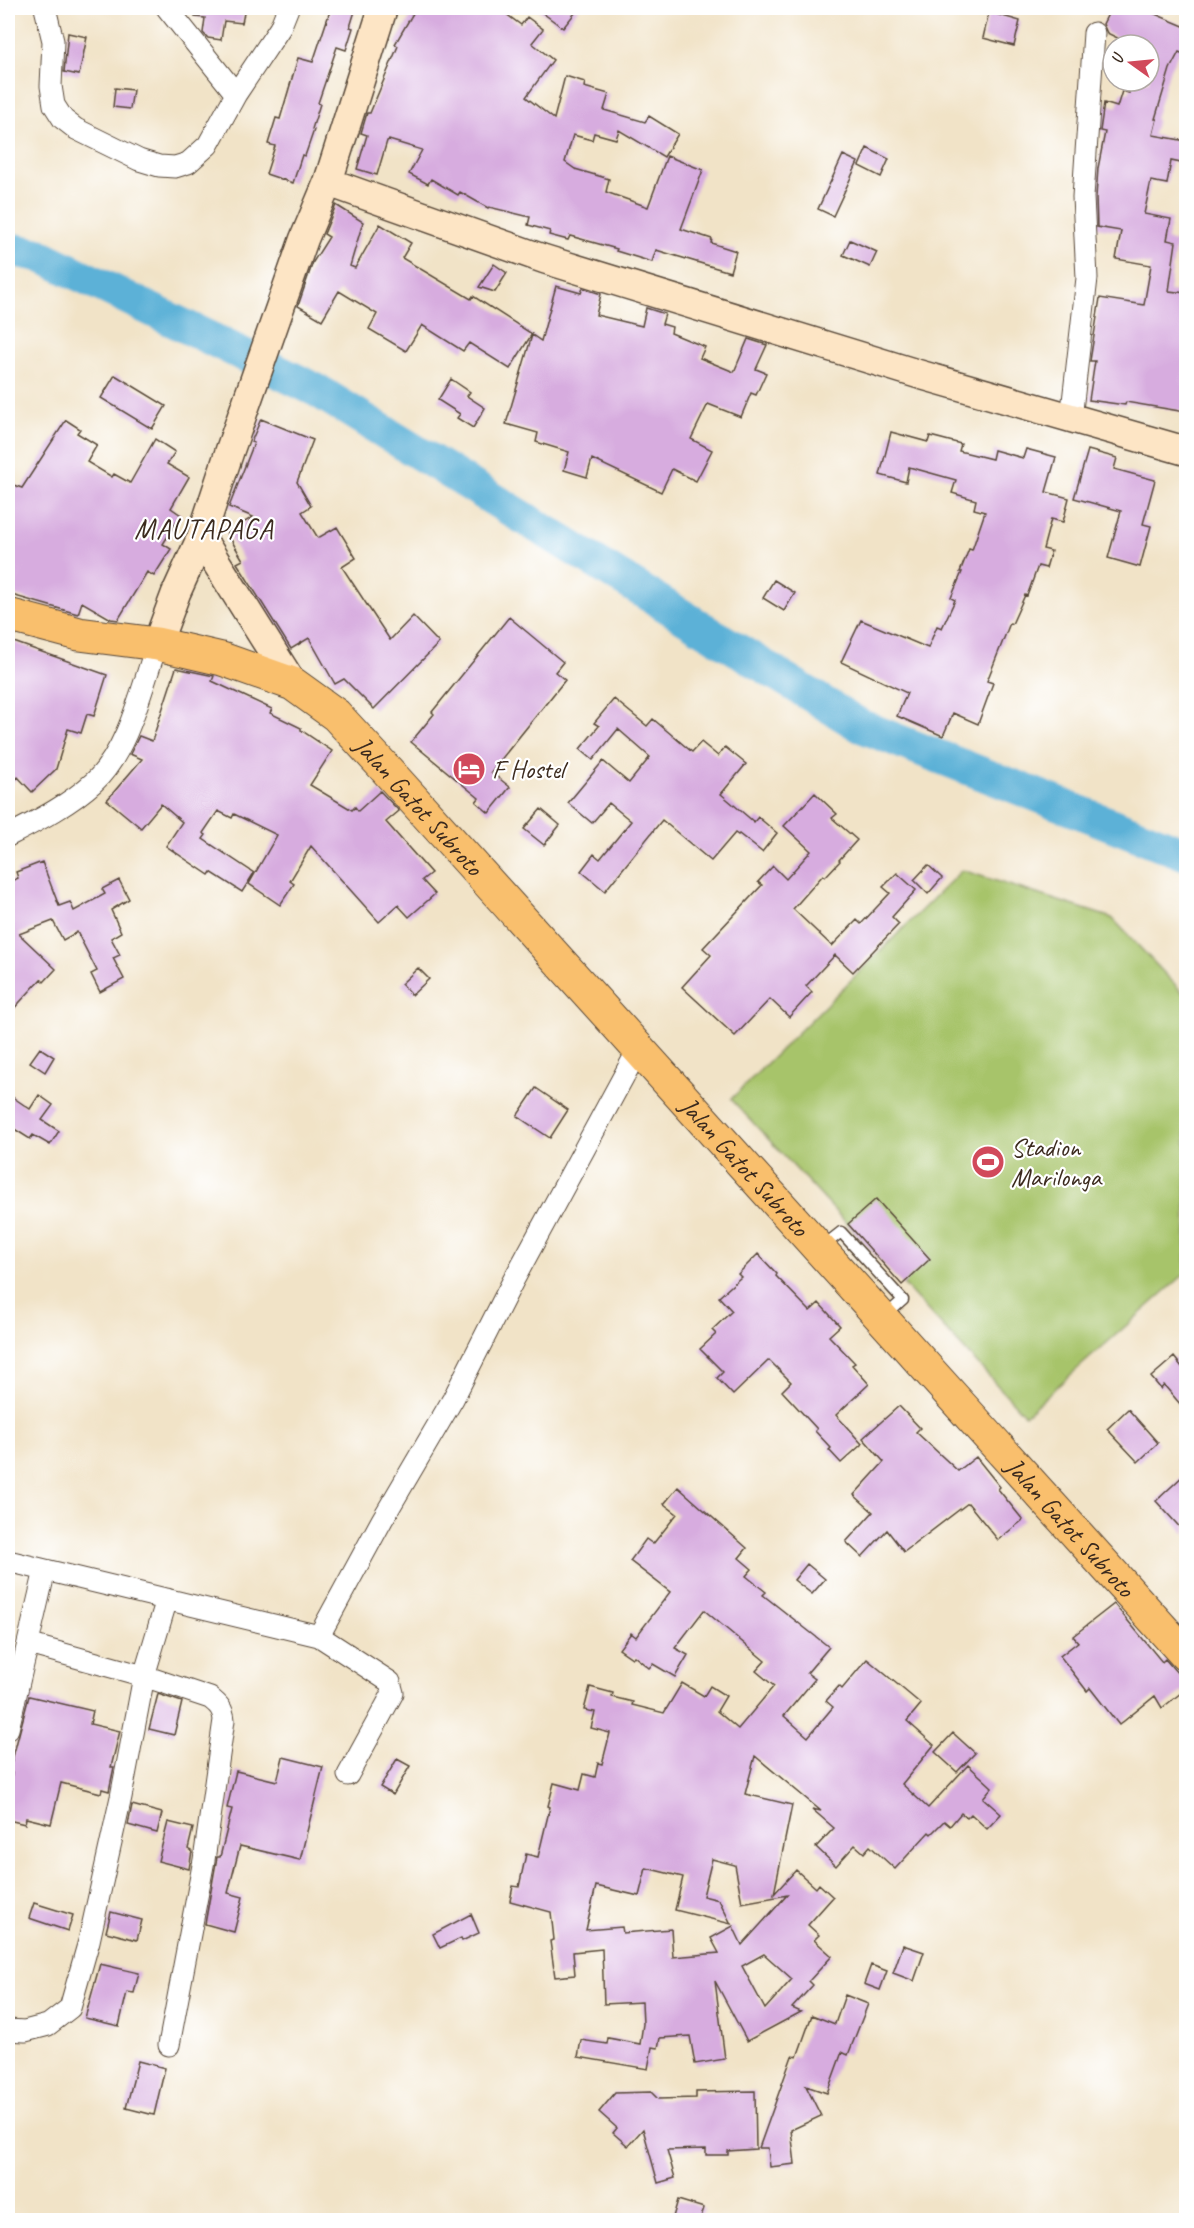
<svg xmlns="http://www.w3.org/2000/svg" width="1194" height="2228" font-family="Caveat,sans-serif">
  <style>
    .green { fill: #a7c46b; stroke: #717744; stroke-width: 1.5 }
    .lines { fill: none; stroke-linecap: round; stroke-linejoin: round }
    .river { stroke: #5bb1d7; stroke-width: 34 }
    .building { fill: #d7acdf; fill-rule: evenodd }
    .lane-casing { stroke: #564637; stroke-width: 13 }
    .street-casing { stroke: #564637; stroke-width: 23 }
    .secondary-casing { stroke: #564637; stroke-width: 31 }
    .highway-casing { stroke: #564637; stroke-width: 35 }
    .lane { stroke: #fff; stroke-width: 10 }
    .street { stroke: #fff; stroke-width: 21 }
    .secondary { stroke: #fde5c5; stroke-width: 28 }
    .highway { stroke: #f9bf6d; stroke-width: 33 }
    .labels { text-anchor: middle; stroke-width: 4.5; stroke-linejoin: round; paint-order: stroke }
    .poi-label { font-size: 26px; fill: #3b2a1e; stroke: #fff; text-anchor: start }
    .street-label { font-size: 26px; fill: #3b2a1e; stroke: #fff }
    .quarter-label { font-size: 28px; letter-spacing: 1.5px; fill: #3b2a1e; stroke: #fff }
  </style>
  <rect width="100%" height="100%" fill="#fff"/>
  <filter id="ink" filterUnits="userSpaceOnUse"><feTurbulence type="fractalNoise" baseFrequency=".0167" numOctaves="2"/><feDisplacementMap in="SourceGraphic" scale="12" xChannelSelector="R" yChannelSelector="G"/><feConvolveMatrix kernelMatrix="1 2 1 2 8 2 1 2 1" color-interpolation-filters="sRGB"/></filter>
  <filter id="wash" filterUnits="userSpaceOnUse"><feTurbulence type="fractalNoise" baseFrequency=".008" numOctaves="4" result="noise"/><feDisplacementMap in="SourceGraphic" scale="24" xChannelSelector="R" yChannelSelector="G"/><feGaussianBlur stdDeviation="1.35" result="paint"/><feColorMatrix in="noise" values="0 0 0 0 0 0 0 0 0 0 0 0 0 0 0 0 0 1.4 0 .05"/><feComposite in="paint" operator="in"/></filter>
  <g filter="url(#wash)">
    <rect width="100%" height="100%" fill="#f1e3c7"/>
    <!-- green -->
    <path class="green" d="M962,870L1112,918L1186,996V1273L1025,1415L731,1099Z"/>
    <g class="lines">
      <!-- river -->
      <path class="river" d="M8,249L39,255L318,391L861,726L1186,854"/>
    </g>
    <g id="blocks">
      <!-- building -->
      <path class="building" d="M196,8H245L242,23L224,21L221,40L208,38L203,33L205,18L195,17Z
        M331,8H356L350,27L353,28L346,50L337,47L318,103L320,104L312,129L314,130L305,156L302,155L293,183L266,174L275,146L268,144L276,118L280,119L298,58L313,62Z
        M416,8H498L521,25L527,17L543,29L532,43L553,60L526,97L554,119L565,76L585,82L584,87L609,94L604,110L645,122L649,116L678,134L664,157L619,130L616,139L594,133L592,140L573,135L565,162L575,169L609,179L606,192L648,207L667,156L703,170L681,229L712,239L711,243L736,251L730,272L656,250L652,262L616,251L617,249L570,236L568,240L549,235L550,231L528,225L530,217L489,207L488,208L460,192L458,195L431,179L428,184L409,174L422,150L389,140L387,141L377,175L357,169L367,135L361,133L367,113H370L398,46L395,44Z
        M536,8H579L563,28Z
        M1111,8H1141L1186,27V55L1179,52L1170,69L1155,119H1157L1153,135L1186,141V164L1171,161L1167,184L1151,181L1144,214L1171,219L1167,240L1176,242L1169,291L1186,293V412L1126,402L1125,405L1089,400L1095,361H1090L1100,298L1144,305L1151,265L1116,259L1121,231L1097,227L1096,197L1098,168L1105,132L1100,131L1104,103L1117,107L1122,91L1129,93L1133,81H1149V45H1132L1107,33L1103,24Z
        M989,12L1020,21L1014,46L983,38Z
        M68,33L87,37L79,75L64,72Z
        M115,88L133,90L130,109L113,107Z
        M867,148L889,159L881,177L859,166Z
        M843,155L858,162L833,216L818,209Z
        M336,205L363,222L350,266L355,268L380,224L411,243L402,258L471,299L473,296L532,334L510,369L469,343L463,351L422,325L406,351L369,329L377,314L339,291L322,320L298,306L313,262L329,237L324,234Z
        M850,240L877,252L870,267L843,255Z
        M494,264L507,273L495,292L479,287Z
        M556,286L581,293L583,288L601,294L596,315L642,326L646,308L665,314L662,324L672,327L671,333L705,347L700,358L734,372L748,339L767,345L756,369L766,373L756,395L751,393L741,417L708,404L691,439L712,450L696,481L672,469L661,492L592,459L587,477L564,470L569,452L536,442L538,433L506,424L532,335L541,341Z
        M115,375L166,406L152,429L101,398Z
        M451,379L470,392L467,396L485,408L473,428L457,418L460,414L438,400Z
        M261,419L313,440L297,482L311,506L302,512L318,538L337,527L356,558L342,567L390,640L413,616L439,643L374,709L344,679L335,684L309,638L291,649L237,563L243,560L227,533L253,517L229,507L254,443L251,442Z
        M66,420L80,429L77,433L97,445L87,462L112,477L114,474L130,483L155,439L175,452L167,464L189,477L171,508L181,515L163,544L171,549L154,576L147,572L118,620L111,619L82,602L78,614L8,594V483L22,488Z
        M891,432L928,442L930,436L961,444L959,451L992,459L994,450L1023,458L1026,449L1056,457L1046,492L1069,498L1063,522L1051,519L1043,549L1051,551L1046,568L1038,566L1027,596L1025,595L1012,624L1010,623L987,681L993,683L978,724L953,713L943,736L897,716L907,693L841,662L861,620L928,648L937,626L942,628L955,600L951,598L962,572H960L969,549L972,550L985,512L974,509L976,500L952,493L956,480L909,467L906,482L880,475Z
        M1088,450L1117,458L1114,469L1155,480L1143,524L1151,526L1140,567L1108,558L1121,511L1074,498Z
        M774,580L795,593L784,611L763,598Z
        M509,617L563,662L555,672L565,680L491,772L510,787L489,813L476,802L479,798L411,742L434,714L432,712Z
        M8,640L107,675L94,716L87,714L81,733L68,729L56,769L32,792L18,777L8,787Z
        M176,668L214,676L212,681L272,709L270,713L301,728V730L332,751L310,785L352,810L355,807L358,811L380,791L399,811L386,822L431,873L422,880L435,894L409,917L398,905L379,922L311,846L290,881L294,884L280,905L249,884L277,835L234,814L232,818L218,811L203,833L206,835L203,839L254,873L242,892L211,872L209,875L166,846L182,822L161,804L141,828L107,800L142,759L130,754L139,736L152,741Z
        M614,699L647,726L653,719L692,752L701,742L718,756L725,747L746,764L721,794L754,822L758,817L777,833L762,852L739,834L738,835L735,833L711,861L662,820L605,891L581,871L594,854L600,859L631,821L609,803L592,823L568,803L603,761L629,783L650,757L618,729L593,760L580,749L599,726L594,723Z
        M815,793L837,814L832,818L857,840L839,860L840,861L825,877L823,875L793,909L832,946L857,920L861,924L890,893L883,887L897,873L916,890L892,917L899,924L853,972L835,955L806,986L812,992L789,1017L770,999L735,1036L682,987L711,955L703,948L762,885L758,882L773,866L786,879L811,851L784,826Z
        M541,809L560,825L544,845L524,829Z
        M42,862L59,906L70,902L74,911L105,894L102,889L119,880L129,899L111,910L121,932L111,938L120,955L113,958L124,979L100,992L91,974L97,971L77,932L63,940L53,921L19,934L56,969L44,982L41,979L8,1015V883L18,878L16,872Z
        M928,865L942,878L928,894L914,880Z
        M418,968L429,979L412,995L401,984Z
        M40,1048L54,1057L45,1072L30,1062Z
        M536,1088L568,1110L550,1138L517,1116Z
        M8,1094L30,1109L39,1095L53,1105L42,1120L59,1131L50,1145L33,1135L30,1139L8,1125Z
        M876,1199L930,1259L902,1285L848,1224Z
        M758,1254L777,1274L776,1276L810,1311L819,1303L840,1326L829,1336L855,1363L852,1365L869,1384L836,1415L862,1444L841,1463L829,1450L831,1448L815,1431L817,1429L782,1391L791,1382L769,1360L733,1395L717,1378L723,1372L700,1349L716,1334L712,1330L732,1311L719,1297L741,1277L738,1274Z
        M1174,1357L1186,1372V1411L1164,1385L1161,1389L1151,1377Z
        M899,1406L920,1428L916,1432L958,1471L976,1457L1000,1487L998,1489L1023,1520L998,1540L968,1503L904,1552L887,1530L862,1557L846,1542L873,1512L854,1495L884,1462L863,1438Z
        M1128,1409L1158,1443L1138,1462L1107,1429Z
        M1186,1473V1534L1156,1501Z
        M678,1487L747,1548L739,1558L752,1569L746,1576L766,1592L763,1595L829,1647L807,1673L815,1679L784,1716L808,1737L833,1707L826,1701L839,1686L842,1689L867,1659L921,1704L907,1721L934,1745L902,1784L928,1808L968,1765L992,1787L983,1798L1001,1814L987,1829L971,1814L967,1818L961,1813L950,1826L944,1821L931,1834L929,1832L895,1869L870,1846L864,1853L855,1845L836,1866L816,1847L834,1828L812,1809L821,1811L755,1756L745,1794L792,1805L774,1894L796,1870L816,1888L819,1884L833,1897L808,1925L819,1935L814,1940L832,1956L809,1981L813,1985L792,2008L801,2012L747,2041L715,1981L725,2059L695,2064L690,2036L660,2038L658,2048L652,2047L648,2069L578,2057L581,2040L607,2044L608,2038L640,2044L643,2024L642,2002L604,2004L602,1949L573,1952L575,1975L555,1977L550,1941L554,1940L551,1912L510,1901L513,1886L519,1887L526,1854L538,1857L550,1807L548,1806L554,1783L580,1790L584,1774L595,1777L598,1763L602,1764L610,1733L591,1728L595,1712L584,1710L590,1687L613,1693L612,1697L633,1702L632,1705L664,1713L682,1683L704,1696L710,1686L726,1696L717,1711L738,1729L774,1686L756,1671L765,1661L704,1610L675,1648L688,1655L675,1677L653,1664L649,1668L634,1656L632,1658L619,1649L631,1633L636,1637L670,1592L630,1561L646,1539L653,1544L677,1514L664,1504ZM712,1859L735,1865L742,1903L787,1895L742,1945L733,1926L711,1938L719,1953L673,1957L671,1929L623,1933L622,1927L586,1930L596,1886L639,1896L646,1868L683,1877L675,1910L731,1924L719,1900L703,1896ZM764,1954L792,1979L765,2009L742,1966Z
        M807,1564L825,1579L812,1594L794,1580Z
        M1114,1604L1162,1662L1165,1659L1186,1683V1689L1162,1708L1155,1696L1119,1725L1090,1688L1087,1691L1060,1656L1078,1642L1073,1636Z
        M158,1694L182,1702L174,1735L149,1729Z
        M29,1696L93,1711L90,1724L120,1731L111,1767H114L109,1791L102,1789L101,1793L61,1783L51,1824L26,1818L25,1824L8,1820V1792L12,1773L9,1772Z
        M953,1733L975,1753L957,1772L935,1752Z
        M283,1757L323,1767L300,1860L240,1846L228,1893L243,1897L234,1932L205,1924L217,1857H220L232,1809L227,1808L236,1771L277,1781Z
        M397,1759L410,1766L393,1795L380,1787Z
        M132,1805L162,1813L157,1833L128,1825Z
        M168,1822L193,1828L188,1849L192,1851L189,1869L158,1861Z
        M34,1903L73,1915L68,1931L29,1918Z
        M111,1912L142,1920L137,1940L106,1932Z
        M471,1914L479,1933L462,1941L461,1938L440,1948L433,1934Z
        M903,1945L924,1952L914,1981L893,1973Z
        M100,1964L139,1973L134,1993L127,1992L119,2026L85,2018Z
        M871,1965L887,1971L880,1990L864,1984Z
        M845,1995L868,2004L848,2055L842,2052L827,2093L806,2086L821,2116L791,2130L795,2164L770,2167L768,2148H759L792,2056L797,2057L812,2015L835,2024Z
        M138,2061L165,2068L154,2115L126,2108Z
        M755,2091L756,2149L728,2151V2155H706V2149L667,2150L675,2178L658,2183L643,2129L628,2146L613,2133L617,2128L599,2112L615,2093L651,2092L658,2099L696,2098V2092Z
        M678,2200L704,2208L700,2220H683L673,2217Z"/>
    </g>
  </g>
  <g filter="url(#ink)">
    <use href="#blocks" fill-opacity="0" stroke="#564637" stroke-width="1.5"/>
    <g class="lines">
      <!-- lane casing -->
      <g class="lane-casing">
        <path id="lane" d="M822,1247L841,1232L903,1300L884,1317"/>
      </g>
      <!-- street casing -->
      <g class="street-casing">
        <path id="street" d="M45,8L53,41L51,86L54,105L63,119L76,129L139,160L159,166L175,167L188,163L208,145L236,94L280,28L288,8
          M167,8L236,94
          M1071,419L1087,278L1083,197L1094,33
          M8,836C37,821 69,805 94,782C128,751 142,687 157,644
          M8,1561L319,1636L390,1682L393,1693L348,1775
          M319,1636L382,1520L453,1399L513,1281L639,1048
          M28,1644L144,1676L210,1698C219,1705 223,1709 224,1720L204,1860L169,2045
          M8,1729L45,1570
          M8,2030L25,2031L48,2025L70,2008L89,1941L121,1797L144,1676L167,1599"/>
      </g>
      <!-- secondary casing -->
      <g class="secondary-casing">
        <path id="secondary" d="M328,182L544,259L918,374L1186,451
          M201,538L293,684
          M157,644L176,593L201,538L230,450L304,239L328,182L383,8"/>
      </g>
      <!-- highway casing -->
      <g class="highway-casing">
        <g id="highway">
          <path id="s1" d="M8,615L79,634L157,644L222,659L293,684L336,715L384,767L1186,1655"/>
        </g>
      </g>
      <!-- lane -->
      <use href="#lane" class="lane"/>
      <!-- street -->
      <use href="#street" class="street"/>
      <!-- secondary -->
      <use href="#secondary" class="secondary"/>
      <!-- highway -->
      <use href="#highway" class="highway"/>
    </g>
  </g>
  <!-- icons -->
  <defs>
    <g id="hotel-disc" transform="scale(1.725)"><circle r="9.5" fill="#d1495b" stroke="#fff"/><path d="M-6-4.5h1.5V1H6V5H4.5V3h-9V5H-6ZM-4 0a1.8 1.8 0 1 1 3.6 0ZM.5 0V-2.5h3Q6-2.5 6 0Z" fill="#fff"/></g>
    <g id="stadium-disc" transform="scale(1.725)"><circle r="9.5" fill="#d1495b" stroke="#fff"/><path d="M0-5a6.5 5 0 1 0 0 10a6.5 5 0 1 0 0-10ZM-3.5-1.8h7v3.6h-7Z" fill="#fff"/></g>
  </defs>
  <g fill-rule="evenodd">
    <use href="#hotel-disc" x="469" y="769"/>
    <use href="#stadium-disc" x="988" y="1162"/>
  </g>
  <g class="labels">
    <!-- poi labels -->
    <g class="poi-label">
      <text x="492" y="778">F Hostel</text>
      <text x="1011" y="1156">Stadion<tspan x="1011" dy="30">Marilonga</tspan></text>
    </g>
    <!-- street labels -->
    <g class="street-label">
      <text dy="9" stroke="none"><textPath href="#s1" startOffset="470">Jalan Gatot Subroto</textPath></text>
      <text dy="9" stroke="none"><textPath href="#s1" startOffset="956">Jalan Gatot Subroto</textPath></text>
      <text dy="9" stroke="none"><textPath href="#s1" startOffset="1442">Jalan Gatot Subroto</textPath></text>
    </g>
    <!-- quarter labels -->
    <g class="quarter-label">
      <text x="204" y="538">MAUTAPAGA</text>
    </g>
  </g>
  <!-- margin -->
  <rect width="1194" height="2228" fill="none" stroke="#fff" stroke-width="30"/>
  <!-- north arrow -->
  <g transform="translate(1131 63) rotate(285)"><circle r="28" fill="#ffffff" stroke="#b1aaa5" stroke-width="1.5"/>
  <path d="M0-4.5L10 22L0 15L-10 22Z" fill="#d1495b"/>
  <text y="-9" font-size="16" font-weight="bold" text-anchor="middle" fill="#3b2a1e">U</text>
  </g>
</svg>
